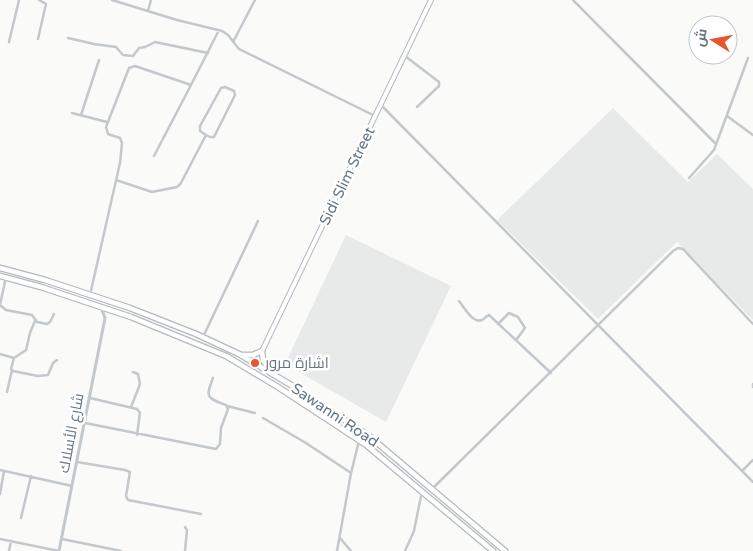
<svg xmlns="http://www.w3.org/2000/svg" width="753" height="551" font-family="'Varela Round',Cairo,sans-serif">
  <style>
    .built { fill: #e8e9e9 }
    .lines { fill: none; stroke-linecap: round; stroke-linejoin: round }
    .secondary-casing { stroke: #b3babf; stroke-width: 6 }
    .trunk-casing { stroke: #b4b9bd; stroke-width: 7 }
    .minor { stroke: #c3c8cc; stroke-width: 2.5 }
    .tertiary { stroke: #c3c8cc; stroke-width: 3 }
    .secondary { stroke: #fff; stroke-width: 4 }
    .trunk { stroke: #fff; stroke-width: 4.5 }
    .poi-dot { fill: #e4572e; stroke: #fff; stroke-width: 2 }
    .labels { text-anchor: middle; stroke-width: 5; stroke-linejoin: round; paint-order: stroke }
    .street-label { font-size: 15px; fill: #657683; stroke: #fff }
    .poi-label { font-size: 15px; fill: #657683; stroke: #fff; text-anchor: start }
  </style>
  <rect width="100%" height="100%" fill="#fafaf8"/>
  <!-- built -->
  <path class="built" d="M613,108L688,182L717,154L753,189V320L677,242L598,319L497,220Z
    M346,235L451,286L386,422L285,364Z"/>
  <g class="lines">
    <!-- secondary casing -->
    <g class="secondary-casing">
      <path id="secondary" d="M262,351L431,0"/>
    </g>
    <!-- trunk casing -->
    <g class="trunk-casing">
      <path id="trunk" d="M0,268L45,280L130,308L196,334L239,354L291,385L369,436L505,551
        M0,276L41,287L131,317L226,356L278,387L365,444L493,551
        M242,355H253L262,351L263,360L269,369"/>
    </g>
    <!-- minor -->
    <path class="minor" d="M112,0L177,20L222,31L228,35L239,49L375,116
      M573,0L716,144
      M148,11L151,0
      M68,38L94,44L116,47L123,55L133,56L139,48L145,47L155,42L208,53
      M38,39L46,4L39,0
      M9,42L19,0
      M233,42L255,0
      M405,56L439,82V86L417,107
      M381,105L753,482
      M72,113L107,122
      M81,115L99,60
      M727,116L753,135
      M154,156L191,85
      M689,178L714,150L748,58
      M116,180L152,192L177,187L181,183L206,135L200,131V126L221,88L225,87L234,91L235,95L214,137H210L206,135
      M90,295L120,163L122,143L120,138L108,134L106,127L129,68L135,66L191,85L219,30
      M459,301C464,307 473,324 482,320C484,319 486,316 489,315L551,373
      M0,305L6,310L32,315L37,322L47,324L50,322L54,314
      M0,305L6,277
      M498,324L509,313L518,317L525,328L516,340
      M203,337L258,221
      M0,354L14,358L11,369L13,371L38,376L48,375L53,363L57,360
      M14,358L26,350L30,333L35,321
      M753,384V387
      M7,392L12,370
      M90,398L137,409L140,413L137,435
      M227,406L255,413
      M131,407L140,384L138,374L133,372
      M263,418L306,443L351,473
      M85,423L216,449L220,444L221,428L228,409L226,405C207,398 205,398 213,378
      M77,462L125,470L130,472L126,496L128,500L201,514
      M0,470L72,486
      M742,471L753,460
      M432,489L673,251L678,248L683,249L753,324
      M0,494L4,471
      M21,518L31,476
      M340,538L351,551
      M0,539L59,551
      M62,539L121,551
      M9,551L11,541
      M185,551L187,530L185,527
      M337,551L351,473L359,441
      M405,551L414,531L422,491"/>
    <!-- tertiary -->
    <path class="tertiary" d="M59,551L105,318L101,307"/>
    <!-- secondary -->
    <use href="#secondary" class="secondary"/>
    <!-- trunk -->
    <use href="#trunk" class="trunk"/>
  </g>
  <!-- markers -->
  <circle class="poi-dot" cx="255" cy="363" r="5"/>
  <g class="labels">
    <!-- street labels -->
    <g class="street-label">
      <text transform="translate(347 176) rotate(-64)" y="5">Sidi Slim Street</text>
      <text transform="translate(335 415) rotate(34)" y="5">Sawanni Road</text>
      <text transform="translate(71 433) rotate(-79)" y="5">شارع الأسلاك</text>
    </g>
    <!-- poi labels -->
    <g class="poi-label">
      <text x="265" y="368">اشارة مرور</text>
    </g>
  </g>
  <!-- north arrow -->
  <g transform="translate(713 40) rotate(281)"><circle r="24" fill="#ffffff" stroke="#c1c8cd"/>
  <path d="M0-4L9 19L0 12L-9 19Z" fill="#e4572e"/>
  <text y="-8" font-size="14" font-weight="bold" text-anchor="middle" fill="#657683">ش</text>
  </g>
</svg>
